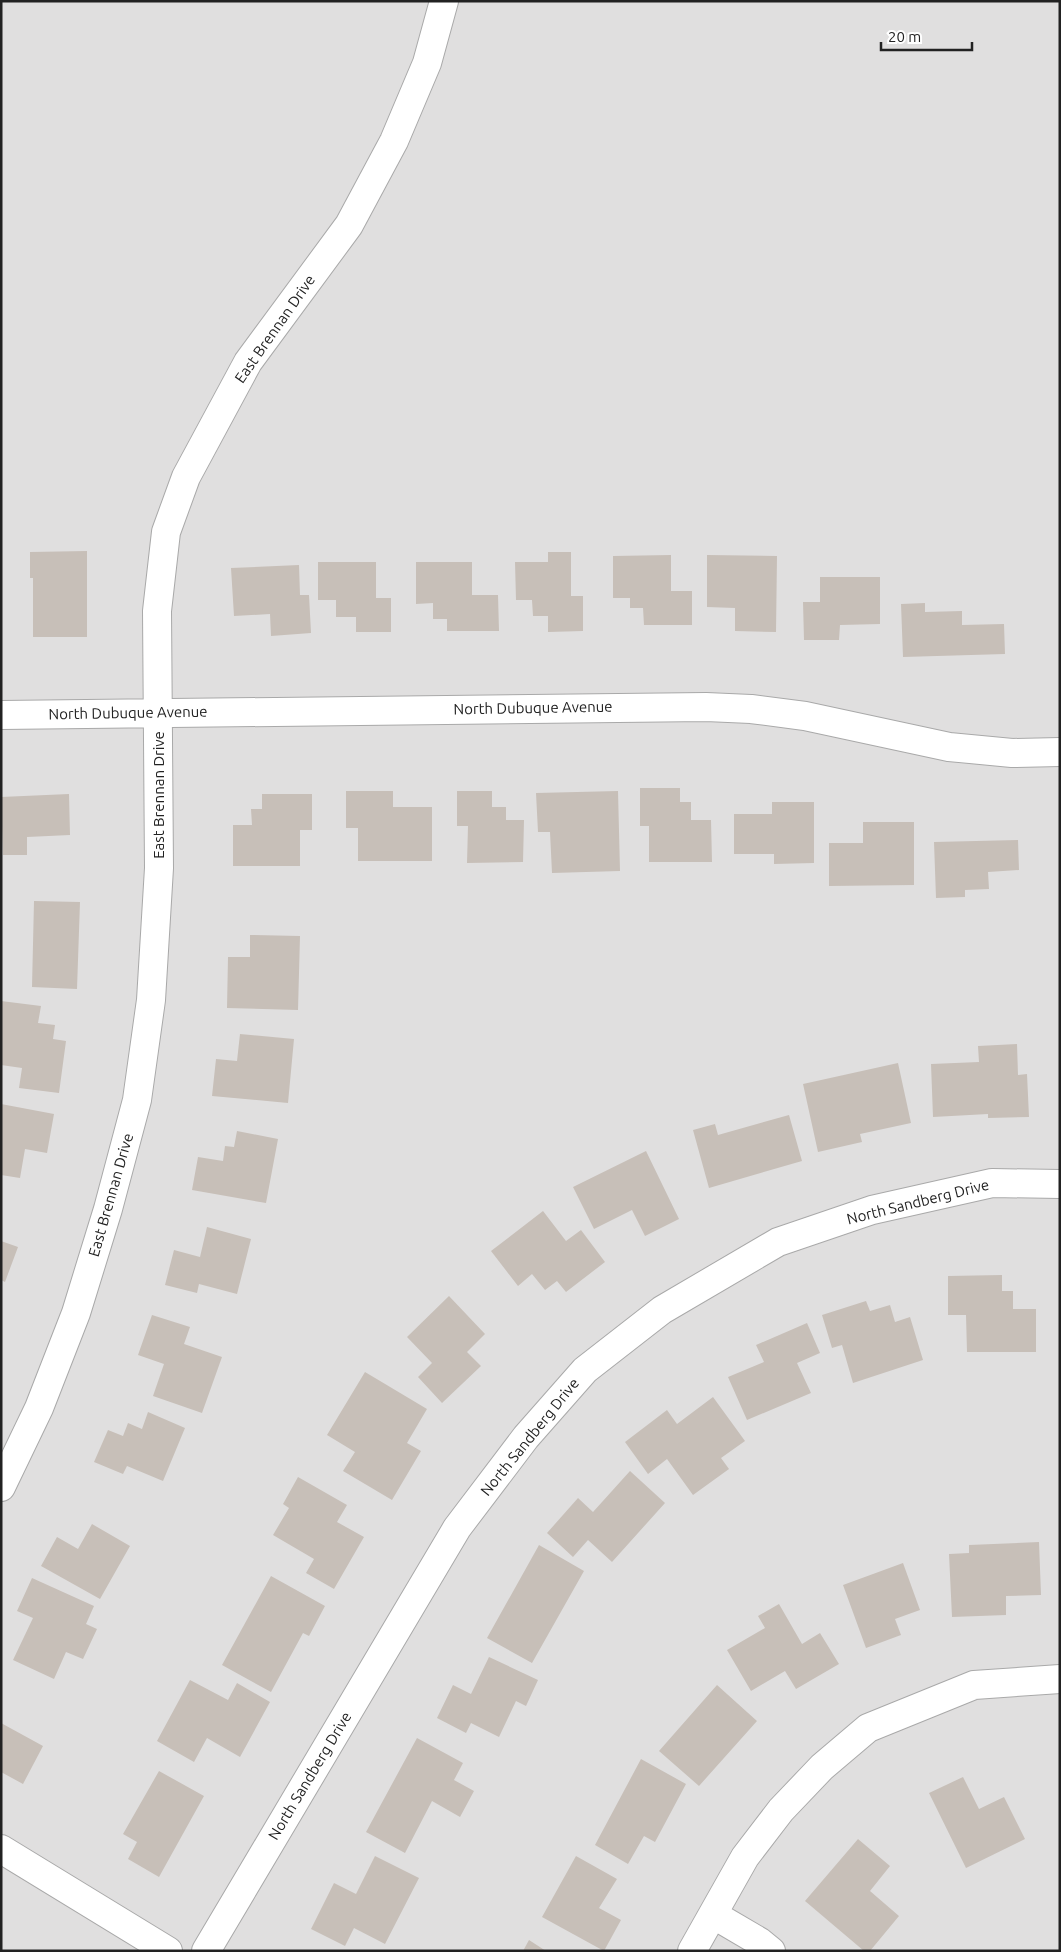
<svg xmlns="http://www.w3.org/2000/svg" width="1061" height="1952" font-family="Ubuntu,sans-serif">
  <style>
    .residential { fill: #e0dfdf }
    .building { fill: #c7bfb8 }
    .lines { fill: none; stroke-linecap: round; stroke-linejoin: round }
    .minor-casing { stroke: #a9a9a9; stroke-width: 30 }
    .minor { stroke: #fff; stroke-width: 28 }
    .labels { text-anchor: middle; stroke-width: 4.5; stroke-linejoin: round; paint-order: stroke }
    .street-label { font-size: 15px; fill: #222; stroke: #fff }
  </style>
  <rect width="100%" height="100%" fill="#f2efe9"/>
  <!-- residential -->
  <path class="residential" d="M1,1H1060V1951H1Z"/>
  <!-- building -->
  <path class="building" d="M87,551V637H33V578H30V552Z
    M548,552H571V596H583V631L548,632V616H533L532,600H516L515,562H548Z
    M671,555V591H692V625H644L643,608H630V598H613V556Z
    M707,555L777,556L776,632L735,631V608L707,607Z
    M318,562H376V598H391V632H356V617H336V600H318Z
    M416,562H472V595H498L499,631H447V619H433V603L416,604Z
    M299,565L300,595H309L311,633L271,636L270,614L234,616L231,568Z
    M820,577H880V624L840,625L839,640H804L803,602H820Z
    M925,603V612L962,611V625L1004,624L1005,654L903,657L901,604Z
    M640,788H680V802H691V820H711L712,862H649V826H640Z
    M346,791H393V807H432V861H358V828H346Z
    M457,791H492V807H506V820H524L523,862L467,863L468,826H457Z
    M618,791L620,871L552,873L550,832H538L536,793Z
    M69,794L70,835L27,837V855H3L1,797Z
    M262,794H312V830H300V866H233V825H252L251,809H262Z
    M772,802H814V863L774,864V854H734V814H772Z
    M863,822H914V885L829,886V843H863Z
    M1018,840L1019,870L988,872L989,889L965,890V897L936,898L934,842Z
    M34,901L80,902L77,989L32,987Z
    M250,935L300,936L298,1010L227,1008L228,957H250Z
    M1,1001L41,1006L38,1023L55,1025L53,1039L66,1041L59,1093L19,1088L22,1068L1,1065Z
    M240,1034L294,1039L288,1103L212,1096L216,1059L237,1061Z
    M1017,1044L1018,1075L1027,1074L1029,1117L988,1118V1114L933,1117L931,1064L979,1062L978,1046Z
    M898,1063L911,1123L860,1134L862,1142L818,1152L803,1084Z
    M1,1104L54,1114L47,1153L25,1149L20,1178L1,1175Z
    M789,1115L802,1161L709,1188L693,1130L715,1124L718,1135Z
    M237,1131L278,1139L266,1203L192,1190L198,1157L223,1161L225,1146L234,1147Z
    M646,1151L679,1219L645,1236L632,1210L594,1229L573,1187Z
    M543,1211L566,1241L581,1230L605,1262L566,1292L557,1281L545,1290L532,1274L518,1286L491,1251Z
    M207,1227L251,1239L237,1294L199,1284L197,1293L165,1285L174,1250L200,1257Z
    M1,1241L18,1247L5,1282L1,1280Z
    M1002,1275V1291H1013V1309H1036V1352H967L966,1315H948V1276Z
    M449,1296L485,1334L467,1352L481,1366L442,1403L418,1377L432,1363L407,1337Z
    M866,1301L870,1311L890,1305L895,1322L910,1317L923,1360L853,1383L842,1345L832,1348L822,1315Z
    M152,1315L190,1327L184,1344L222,1357L202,1413L153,1396L164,1364L138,1355Z
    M807,1323L820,1353L797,1363L811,1393L747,1420L728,1377L764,1362L756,1345Z
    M365,1372L427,1409L407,1443L421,1451L392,1500L343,1471L355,1452L327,1435Z
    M713,1397L745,1441L721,1458L729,1469L693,1495L667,1459L648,1474L625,1442L667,1410L677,1424Z
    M148,1412L185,1428L163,1481L127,1466L123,1474L94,1462L108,1430L123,1436L128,1423L142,1429Z
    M630,1471L665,1503L612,1562L588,1540L573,1557L547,1533L578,1498L593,1512Z
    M298,1477L347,1505L337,1522L364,1537L334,1589L306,1573L314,1559L273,1535L289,1508L283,1504Z
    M92,1524L130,1546L100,1599L41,1566L57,1537L78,1549Z
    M1039,1542L1041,1595L1006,1596V1615L952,1617L949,1554L969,1553V1545Z
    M539,1545L584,1571L532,1663L487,1638Z
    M903,1563L920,1610L895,1619L901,1635L866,1648L843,1585Z
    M271,1576L325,1606L309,1636L303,1633L271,1692L222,1665Z
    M32,1578L94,1606L86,1624L97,1629L83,1659L66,1652L54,1679L13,1660L33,1618L17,1611Z
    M779,1604L802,1644L820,1633L839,1664L796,1689L785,1671L751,1691L727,1650L765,1628L758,1616Z
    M489,1657L538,1680L526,1706L516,1701L499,1737L471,1723L466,1733L437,1718L453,1685L471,1694Z
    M190,1680L228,1700L237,1683L270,1702L240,1757L207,1738L194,1762L157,1741Z
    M717,1685L757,1721L699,1786L659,1751Z
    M1,1723L43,1746L23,1784L1,1772Z
    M417,1738L463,1763L454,1780L474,1791L460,1817L432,1801L405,1853L366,1832Z
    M641,1759L686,1784L655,1842L644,1836L628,1864L595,1845Z
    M159,1771L204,1796L159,1877L128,1859L137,1842L123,1834Z
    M963,1777L979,1809L1004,1797L1025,1839L966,1868L929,1793Z
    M858,1839L890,1866L870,1891L899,1916L870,1951H864L805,1901Z
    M375,1856L419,1878L385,1944L354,1928L345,1946L311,1929L334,1883L356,1894Z
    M576,1856L617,1879L599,1908L621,1920L604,1951L542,1917Z
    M529,1940L546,1951H523Z"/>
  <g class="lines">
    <!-- minor casing -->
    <g class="minor-casing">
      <path id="minor" d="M1,715L706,707L751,709L805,716L949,747L1012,753L1060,752
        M1,1487L39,1408L76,1313L108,1209L137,1100L151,1000L159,868L157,611L166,532L186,477L248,362L349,225L394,141L427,63L444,1
        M1,1849L168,1951
        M714,1915L760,1942L771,1951
        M206,1951L457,1528L526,1437L585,1370L662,1310L778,1242L872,1210L992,1183L1060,1184
        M692,1951L745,1857L781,1810L822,1767L868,1728L974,1685L1060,1679"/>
    </g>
    <!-- minor -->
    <use href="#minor" class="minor"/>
  </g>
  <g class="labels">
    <!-- street labels -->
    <g class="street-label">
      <text transform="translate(275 329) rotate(-55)" y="5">East Brennan Drive</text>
      <text transform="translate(533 708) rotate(-1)" y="5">North Dubuque Avenue</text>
      <text transform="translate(128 713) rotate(-1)" y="5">North Dubuque Avenue</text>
      <text transform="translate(159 795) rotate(-90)" y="5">East Brennan Drive</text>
      <text transform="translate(111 1195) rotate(-74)" y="5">East Brennan Drive</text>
      <text transform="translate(918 1202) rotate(-14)" y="5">North Sandberg Drive</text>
      <text transform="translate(530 1437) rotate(-51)" y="5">North Sandberg Drive</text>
      <text transform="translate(310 1776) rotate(-59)" y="5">North Sandberg Drive</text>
    </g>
  </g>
  <!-- border -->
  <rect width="1061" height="1952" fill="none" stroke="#222222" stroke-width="5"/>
  <!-- scale -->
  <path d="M881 42v8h91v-8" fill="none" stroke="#222222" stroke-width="2.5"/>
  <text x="888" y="42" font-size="15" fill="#222222" stroke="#ffffff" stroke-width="4" paint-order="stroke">20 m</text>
</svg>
